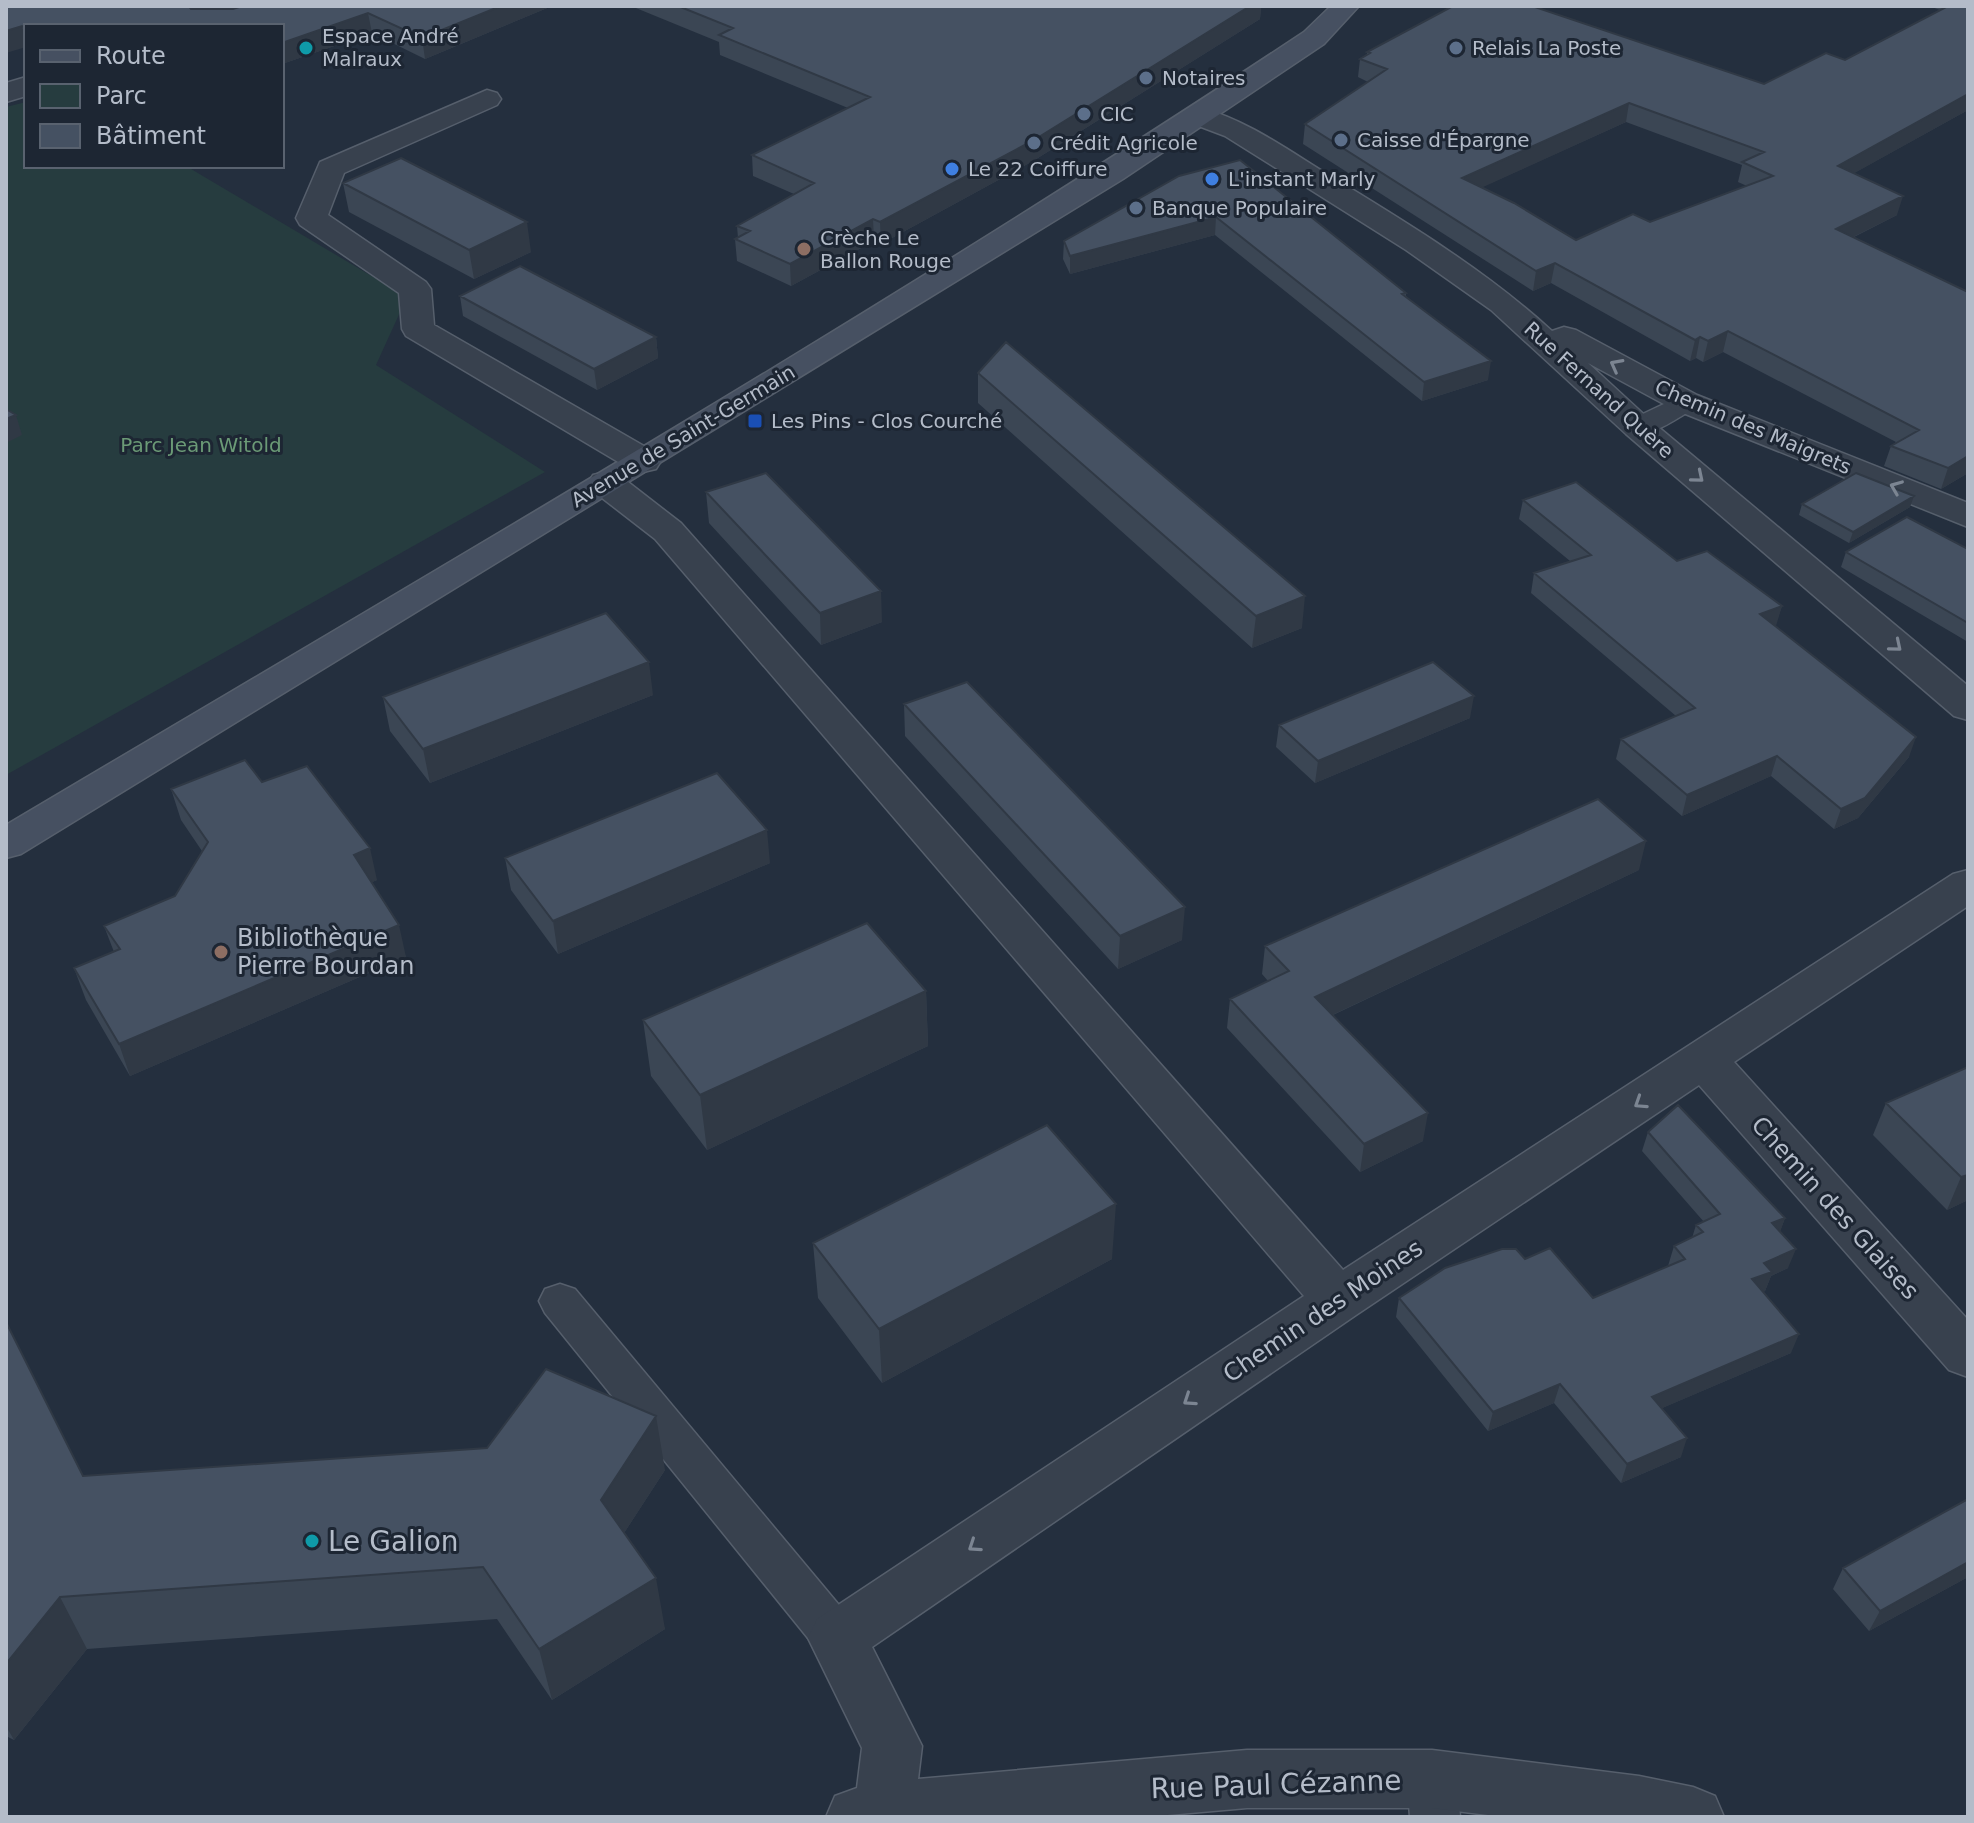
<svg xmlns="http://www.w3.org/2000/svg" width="1974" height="1823" font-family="'DejaVu Sans',sans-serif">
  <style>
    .green { fill: #263c3f }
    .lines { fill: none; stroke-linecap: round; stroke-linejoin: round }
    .lane-casing { stroke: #565f6c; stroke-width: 3 }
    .street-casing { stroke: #565f6c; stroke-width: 3 }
    .secondary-casing { stroke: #565f6c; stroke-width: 3 }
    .lane { fill: #38414e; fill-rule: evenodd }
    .street { fill: #38414e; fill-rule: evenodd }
    .secondary { fill: #465061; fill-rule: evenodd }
    .wall { fill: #3b4654; fill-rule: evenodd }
    .shaded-wall { fill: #303945 }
    .building { fill: #455162; stroke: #303945; stroke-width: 2; fill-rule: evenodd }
    .oneway { stroke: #7c8592 }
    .culture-dot { fill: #0f9aa8; stroke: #1d2633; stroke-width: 3 }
    .service-dot { fill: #5c6f8a; stroke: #1d2633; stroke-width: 3 }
    .shop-dot { fill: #3f7fe0; stroke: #1d2633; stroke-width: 3 }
    .education-dot { fill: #8d6e63; stroke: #1d2633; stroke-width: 3 }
    .transit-dot { fill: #1a4fb4; stroke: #1d2633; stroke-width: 3 }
    .labels { text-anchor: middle; stroke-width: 6; stroke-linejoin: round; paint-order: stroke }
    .far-poi-label { font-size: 20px; fill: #b4bcc9; stroke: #1d2633; text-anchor: start }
    .far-street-label { font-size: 20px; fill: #b4bcc9; stroke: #1d2633 }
    .far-park-label { font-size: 20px; fill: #6b9a76; stroke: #1d2633 }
    .poi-label { font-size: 24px; fill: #b4bcc9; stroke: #1d2633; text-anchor: start }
    .street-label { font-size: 24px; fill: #b4bcc9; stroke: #1d2633 }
    .near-poi-label { font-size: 28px; fill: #b4bcc9; stroke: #1d2633; text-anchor: start }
    .near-street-label { font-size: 28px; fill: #b4bcc9; stroke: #1d2633 }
  </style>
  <rect width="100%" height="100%" fill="#242f3e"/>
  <!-- green -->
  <path class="green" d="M26,102V166H186L407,297L376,365L545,472L6,775V107Z"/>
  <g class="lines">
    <!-- lane casing -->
    <g class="lane-casing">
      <path id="lane" d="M1685,394L1695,396L1699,402L1695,408C1675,419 1651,439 1628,433L1624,427L1628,421Z
        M560,1284L575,1289L854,1623L861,1638L854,1653L837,1660L820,1653L545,1313L539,1301L545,1289Z
        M1432,1755L1449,1762L1457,1779L1460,1817H1410L1407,1779L1415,1762Z"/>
    </g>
    <!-- street casing -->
    <g class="street-casing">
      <path id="street" d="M26,77V96L6,102V83Z
        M487,90L497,93L501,99L497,105L344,173L328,215L426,282L431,289L434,325L656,453L661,461L656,469L643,472L630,469L406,336L402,329L399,293L300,225L296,218L320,162Z
        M1198,107C1248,120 1289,151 1332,177C1409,224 1485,270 1552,331L1564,327L1576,330L1697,395L1968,503V527L1673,409L1588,363L1650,420L1968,686V720L1954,716L1626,434L1491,310L1406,250L1225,136L1188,122L1184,116L1188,110Z
        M606,472L619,475L681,523L1343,1270L1953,874L1968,870V906L1734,1062L1968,1320V1377L1949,1370L1699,1085L1356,1315L872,1647L922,1746L918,1779L1247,1750H1432L1639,1776L1693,1787L1715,1796L1724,1817H1504L1432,1808H1247L1145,1817H826L835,1796L857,1788L862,1748L808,1638L817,1619L1304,1296L655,539L593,491L588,483L593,475Z"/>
    </g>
    <!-- secondary casing -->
    <g class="secondary-casing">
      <path id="secondary" d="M1331,6H1359L1324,44L1123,179L21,854L6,858V825C442,566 882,312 1304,32Z"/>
    </g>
    <!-- lane -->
    <use href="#lane" class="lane"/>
    <!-- street -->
    <use href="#street" class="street"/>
    <!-- secondary -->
    <use href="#secondary" class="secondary"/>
  </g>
  <!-- wall -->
  <path class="wall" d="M6,6H234L225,9L552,6L425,59L372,33L282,64V26H26V47Z
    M631,6H1261L1260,19L1033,161L881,244L874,241L791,286L737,261L735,239L738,238L737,226L794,194L753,176L752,155L848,108L720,55L719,42Z
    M1929,6H1968V110L1854,173L1897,215L1854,237L1968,292V473L1941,489L1884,466L1891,446L1896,442L1723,352L1703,362L1696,358L1690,361L1551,283L1533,291L1303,144L1305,124L1368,82L1358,77L1360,59L1367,55V52L1764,84L1845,60L1940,10ZM1626,122L1742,165L1738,182L1747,186L1650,222L1576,240L1482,187Z
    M1179,176L1406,293V296L1488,380L1422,401L1215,235L1070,274L1063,259L1064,241Z
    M343,183L531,252L474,279L349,212Z
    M460,296L656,337L658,358L597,390L463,316Z
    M978,373L1302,628L1252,648L978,403Z
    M706,492L882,622L821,645L709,523Z
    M1523,500L1677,561L1782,606L1775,626L1909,757L1858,818L1834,829L1771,776L1682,816L1616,759L1621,739L1676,716L1531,593L1534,573L1570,561L1519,519Z
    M1802,504L1910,507L1849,543L1799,515Z
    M1968,549V642L1841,567L1846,552Z
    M653,695L430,783L390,731L383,697Z
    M904,704L1182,940L1118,969L905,736Z
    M1470,718L1315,783L1276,747L1279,725Z
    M262,782L377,880L372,882L406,957L130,1076L86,1000L74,968L114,952L104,926L175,896L202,851L181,820L171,789Z
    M505,858L770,863L558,954L511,890Z
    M1639,870L1333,1015L1423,1141L1360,1172L1227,1028L1230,999L1268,981L1262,974L1265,946Z
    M926,991L928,1046L707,1150L651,1076L643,1020Z
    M1968,1067V1200L1947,1210L1873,1135L1886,1103Z
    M1648,1132L1785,1218L1780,1231L1788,1268L1771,1276L1765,1291L1763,1292L1791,1353L1662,1408L1681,1457L1621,1483L1554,1403L1488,1431L1396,1317L1399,1298L1525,1259L1593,1298L1668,1266L1674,1246L1692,1238L1696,1225L1704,1222L1642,1151Z
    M813,1243L1112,1259L882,1383L818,1298Z
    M6,1322L83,1476L665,1470L624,1533L665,1629L552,1700L497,1619L87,1649L14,1740L6,1736Z
    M1968,1499V1577L1869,1631L1833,1589L1843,1568Z"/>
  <!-- shaded-wall -->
  <path class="shaded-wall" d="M188,6H234L199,17Z
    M501,6H552L425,59L422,38Z
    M1247,6H1261L1260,19L1033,161L881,244L880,222Z
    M368,13L372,33L282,64V43Z
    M22,26L26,41V47L6,53V31Z
    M1968,94V110L1833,185L1838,166Z
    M1629,103L1626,122L1459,198L1462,178Z
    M1903,196L1897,215L1831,248L1836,229Z
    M1216,217L1215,235L1070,274V256Z
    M873,219L874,241L791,286L790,264Z
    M527,222L531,252L474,279L469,250Z
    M1555,263L1551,283L1533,291L1536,271Z
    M1728,331L1723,352L1703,362L1708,341Z
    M656,337L658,358L597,390L594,369Z
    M1700,337L1696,358L1690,361L1695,340Z
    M1491,361L1488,380L1422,401L1424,382Z
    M16,415L22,435L6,443V419Z
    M1968,456V473L1941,489L1948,468Z
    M1914,496L1910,507L1849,543L1853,532Z
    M881,591L882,622L821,645L820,613Z
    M1305,596L1302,628L1252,648L1256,616Z
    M1782,606L1776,626L1754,634L1760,614Z
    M649,662L653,695L430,783L423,749Z
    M1474,696L1470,718L1315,783L1318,761Z
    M1916,737L1909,757L1858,818L1834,829L1841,809Z
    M1777,756L1771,776L1682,816L1687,795Z
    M767,830L770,863L558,954L553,921Z
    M1646,841L1639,870L1311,1025L1315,997Z
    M370,848L377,880L362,887L354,855Z
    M1185,907L1182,940L1118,969L1120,936Z
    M399,925L406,957L130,1076L119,1044Z
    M926,991L928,1046L707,1150L700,1095Z
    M1428,1113L1423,1141L1360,1172L1364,1144Z
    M1968,1175V1200L1947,1210L1961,1177Z
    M1116,1204L1112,1259L882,1383L879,1329Z
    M1785,1218L1778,1238L1772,1223Z
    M1796,1249L1788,1268L1771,1276L1765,1291L1745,1299L1752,1279L1764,1263Z
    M1799,1334L1791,1353L1646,1415L1652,1397Z
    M1560,1384L1554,1403L1488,1431L1493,1412Z
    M656,1416L665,1470L611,1553L601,1500Z
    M1687,1438L1681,1457L1621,1483L1627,1464Z
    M1968,1562V1577L1869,1631L1880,1611Z
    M656,1578L665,1629L552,1700L539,1649Z
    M60,1597L87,1649L14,1740L6,1726V1664Z"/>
  <!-- building -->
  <path class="building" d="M6,6H189L191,9H233L242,6H501L422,38L368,13L282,43V26H26V29L22,26L6,31Z
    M678,6H1250L1034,140L880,222L873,219L790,264L735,239L750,231L737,226L814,183L752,155L870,97L719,35L733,28Z
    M1453,6H1532L1764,84L1826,53L1845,60L1948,6H1968V94L1838,166L1903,196L1836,229L1968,292V456L1948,468L1891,446L1919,430L1728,331L1708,341L1700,337L1695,340L1555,263L1536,271L1305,124L1387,69L1360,59L1370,53L1367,52ZM1629,103L1764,152L1742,162L1773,176L1650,222L1633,214L1576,240L1514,203L1462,178Z
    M401,158L527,222L469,250L343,183Z
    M1240,160L1406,293L1402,294L1491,361L1424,382L1216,217L1070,256L1064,241L1179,176Z
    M520,266L656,337L594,369L460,296Z
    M1006,342L1305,596L1256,616L978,373Z
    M6,409L16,415L6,419Z
    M766,473L881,591L820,613L706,492Z
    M1856,473L1914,496L1853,532L1802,504Z
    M1576,482L1677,561L1707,551L1782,606L1760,614L1916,737L1865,798L1841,809L1777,756L1687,795L1621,739L1695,708L1534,573L1591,555L1523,500Z
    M1907,517L1968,549V623L1846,552Z
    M606,613L649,662L423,749L383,697Z
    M1433,662L1474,696L1318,761L1279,725Z
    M967,682L1185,907L1120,936L904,704Z
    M245,760L262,782L307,766L370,848L354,855L399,925L119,1044L74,968L120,949L104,926L175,896L208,842L171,789Z
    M717,773L767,830L553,921L505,858Z
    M1598,799L1646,841L1315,997L1428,1113L1364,1144L1230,999L1289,971L1265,946Z
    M867,923L926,991L700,1095L643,1020Z
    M1968,1067V1175L1961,1177L1886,1103Z
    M1678,1105L1785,1218L1772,1223L1796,1249L1764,1263L1772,1272L1752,1279L1799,1334L1652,1397L1687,1438L1627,1464L1560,1384L1493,1412L1399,1298L1445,1268L1502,1249H1516L1525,1259L1550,1248L1593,1298L1685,1259L1674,1246L1703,1232L1696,1225L1720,1214L1648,1132Z
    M1047,1125L1116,1204L879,1329L813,1243Z
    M6,1322L83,1476L487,1448L546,1369L656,1416L601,1500L656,1578L539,1649L483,1567L60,1597L6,1664Z
    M1968,1499V1562L1880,1611L1843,1568Z"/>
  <!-- one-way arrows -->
  <defs><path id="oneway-chevron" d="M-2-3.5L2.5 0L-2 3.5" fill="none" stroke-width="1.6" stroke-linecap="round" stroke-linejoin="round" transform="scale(2)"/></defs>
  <g class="oneway">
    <use href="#oneway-chevron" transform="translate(1616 365) rotate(-152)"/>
    <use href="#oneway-chevron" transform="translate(1698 477) rotate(40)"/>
    <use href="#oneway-chevron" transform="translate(1896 487) rotate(-158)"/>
    <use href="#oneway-chevron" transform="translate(1896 646) rotate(40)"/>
    <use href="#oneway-chevron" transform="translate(1640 1103) rotate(147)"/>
    <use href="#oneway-chevron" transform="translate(1189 1400) rotate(146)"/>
    <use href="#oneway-chevron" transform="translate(974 1546) rotate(146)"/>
  </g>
  <!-- markers -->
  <g class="culture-dot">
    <circle cx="306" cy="48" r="8"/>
    <circle cx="312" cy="1541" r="8"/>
  </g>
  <g class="service-dot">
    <circle cx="1456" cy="48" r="8"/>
    <circle cx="1146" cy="78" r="8"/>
    <circle cx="1084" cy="114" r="8"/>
    <circle cx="1341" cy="140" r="8"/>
    <circle cx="1034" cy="143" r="8"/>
    <circle cx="1136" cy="208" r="8"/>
  </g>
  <g class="shop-dot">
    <circle cx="952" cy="169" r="8"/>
    <circle cx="1212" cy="179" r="8"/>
  </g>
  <g class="education-dot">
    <circle cx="804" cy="249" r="8"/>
    <circle cx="221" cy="952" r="8"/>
  </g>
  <rect class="transit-dot" x="747" y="413" width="16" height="16" rx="4"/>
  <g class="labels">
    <!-- far-poi labels -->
    <g class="far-poi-label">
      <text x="322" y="43">Espace André<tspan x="322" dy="23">Malraux</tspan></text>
      <text x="1472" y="55">Relais La Poste</text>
      <text x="1162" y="85">Notaires</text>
      <text x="1100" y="121">CIC</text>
      <text x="1357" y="147">Caisse d'Épargne</text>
      <text x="1050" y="150">Crédit Agricole</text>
      <text x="968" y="176">Le 22 Coiffure</text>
      <text x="1228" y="186">L'instant Marly</text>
      <text x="1152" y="215">Banque Populaire</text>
      <text x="820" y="245">Crèche Le<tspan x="820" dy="23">Ballon Rouge</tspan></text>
      <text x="771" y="428">Les Pins - Clos Courché</text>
    </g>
    <!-- far-street labels -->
    <g class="far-street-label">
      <text transform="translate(1599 390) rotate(42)" y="7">Rue Fernand Quère</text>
      <text transform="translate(1753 427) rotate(23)" y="7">Chemin des Maigrets</text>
      <text transform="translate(683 436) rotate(-31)" y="7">Avenue de Saint-Germain</text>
    </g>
    <!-- far-park labels -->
    <g class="far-park-label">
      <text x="201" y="452">Parc Jean Witold</text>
    </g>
    <!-- poi labels -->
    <g class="poi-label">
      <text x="237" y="946">Bibliothèque<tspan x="237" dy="28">Pierre Bourdan</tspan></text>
    </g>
    <!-- street labels -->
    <g class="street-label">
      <text transform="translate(1835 1208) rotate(48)" y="8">Chemin des Glaises</text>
      <text transform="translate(1323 1311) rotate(-34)" y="8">Chemin des Moines</text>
    </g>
    <!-- near-poi labels -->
    <g class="near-poi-label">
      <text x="328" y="1551">Le Galion</text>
    </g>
    <!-- near-street labels -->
    <g class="near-street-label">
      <text transform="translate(1276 1784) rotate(-2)" y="10">Rue Paul Cézanne</text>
    </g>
  </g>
  <!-- border -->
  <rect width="1974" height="1823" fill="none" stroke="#b4bcc9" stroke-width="16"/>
  <!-- legend -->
  <rect x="24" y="24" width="260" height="144" fill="#1d2633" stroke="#59626f" stroke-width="2"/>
  <rect x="40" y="50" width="40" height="12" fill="#465061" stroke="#59626f" stroke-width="2"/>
  <text x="96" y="64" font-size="24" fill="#b4bcc9">Route</text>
  <rect x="40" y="84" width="40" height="24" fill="#263c3f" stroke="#59626f" stroke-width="2"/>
  <text x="96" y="104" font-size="24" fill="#b4bcc9">Parc</text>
  <rect x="40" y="124" width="40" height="24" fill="#455162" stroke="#59626f" stroke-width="2"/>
  <text x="96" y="144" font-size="24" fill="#b4bcc9">Bâtiment</text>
</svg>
